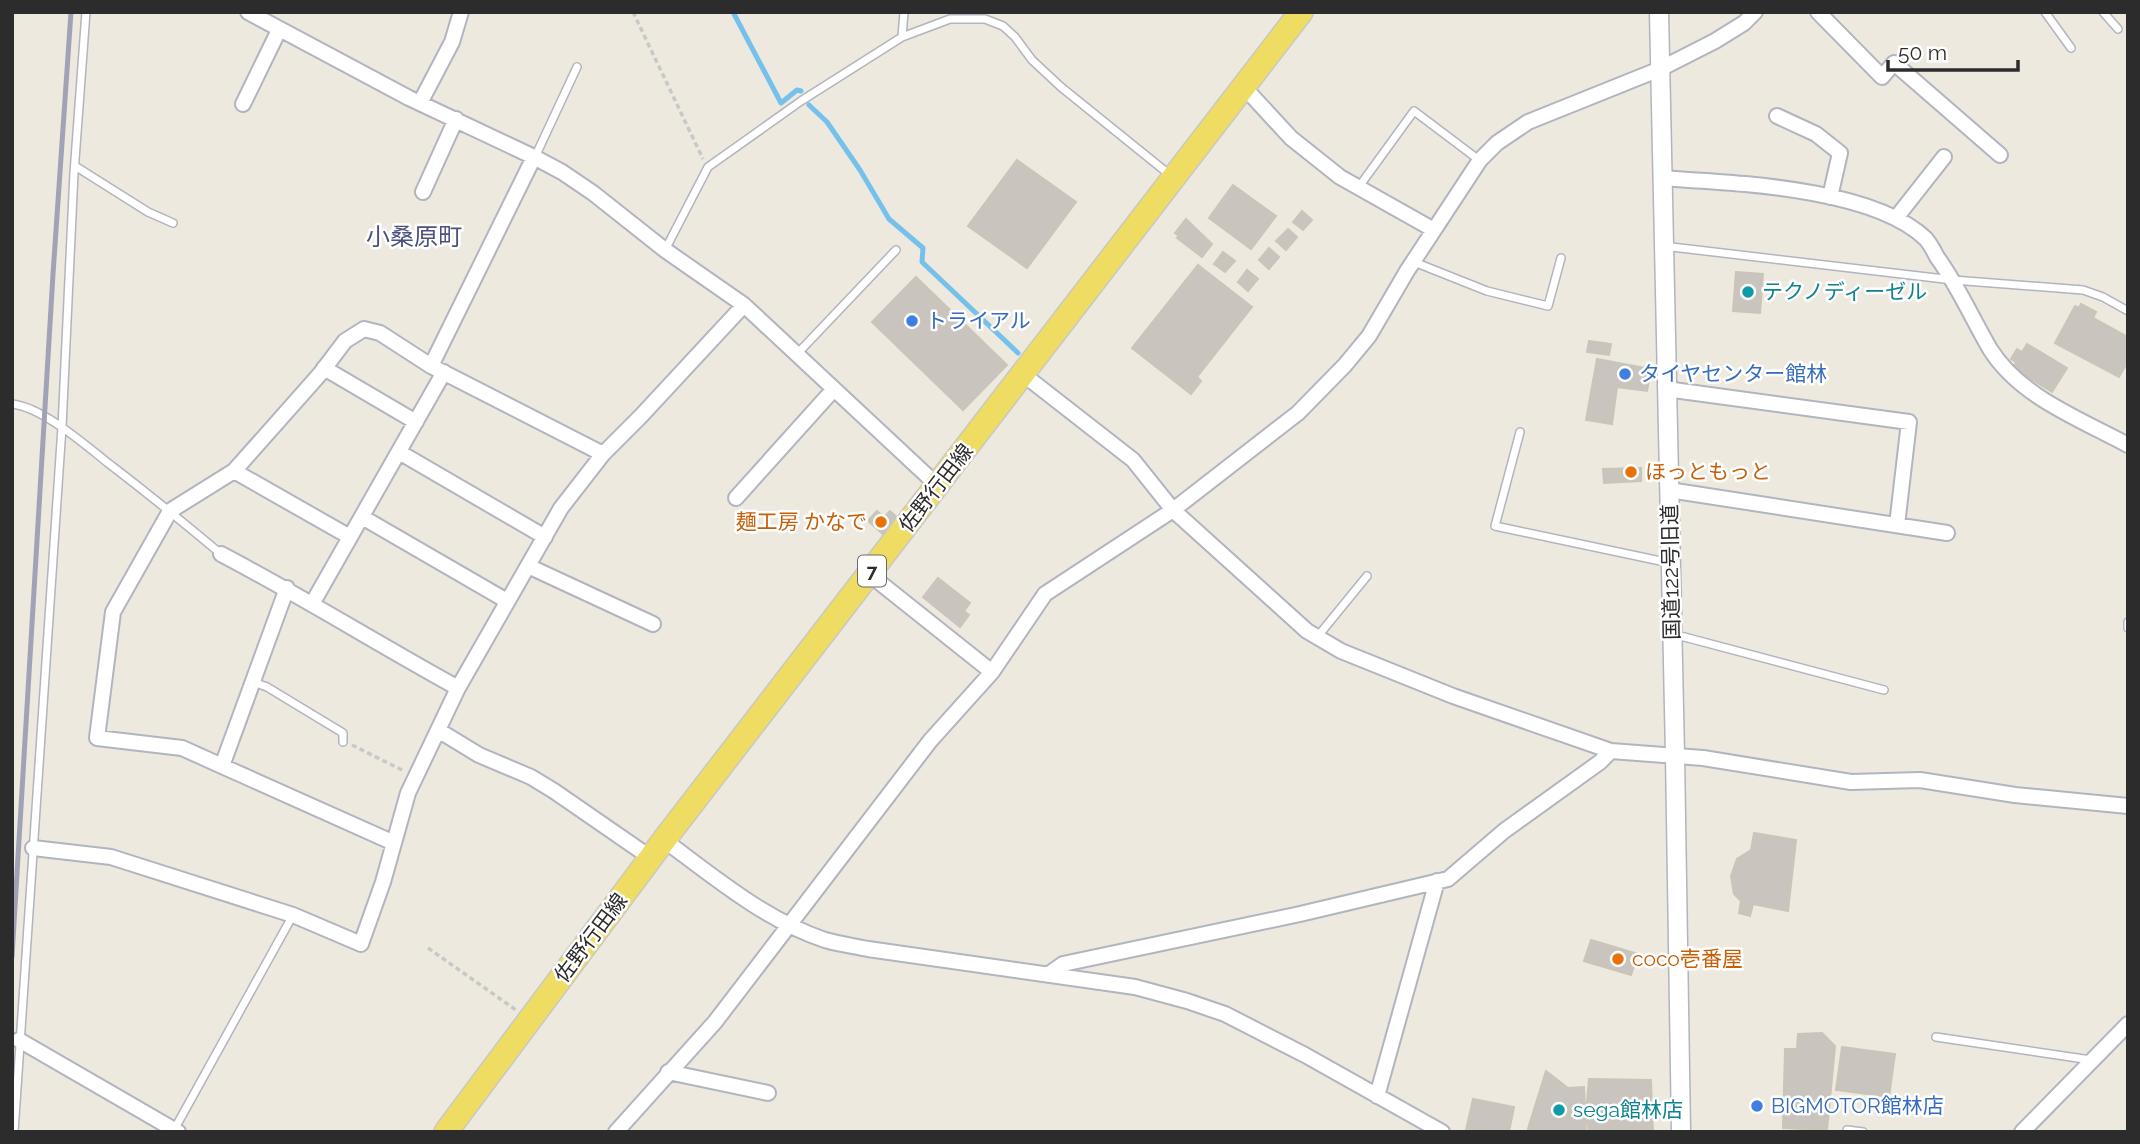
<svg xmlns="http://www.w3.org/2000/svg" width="2140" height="1144" font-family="Raleway,'Noto Sans JP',sans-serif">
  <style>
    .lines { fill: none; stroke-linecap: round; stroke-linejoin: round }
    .stream { stroke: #75c1ec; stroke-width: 5 }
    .building { fill: #c9c5be; stroke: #c9c5b8; stroke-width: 2 }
    .service-casing { stroke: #b2b4bf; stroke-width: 10 }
    .minor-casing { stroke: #b2b4bf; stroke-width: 18 }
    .tertiary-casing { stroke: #b2b4bf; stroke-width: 21 }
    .primary-casing { stroke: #c8c8c8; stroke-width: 26 }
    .path { stroke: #c8c8c8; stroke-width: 3.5; stroke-dasharray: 5 3.5; stroke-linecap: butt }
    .service { stroke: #fff; stroke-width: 7 }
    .minor { stroke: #fff; stroke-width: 14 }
    .tertiary { stroke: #fff; stroke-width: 18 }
    .primary { stroke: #eedc63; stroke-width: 23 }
    .rail { stroke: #a2a2b6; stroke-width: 5 }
    .culture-dot { fill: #0f9aa8; stroke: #fff; stroke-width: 2.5 }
    .shop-dot { fill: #3f7fe0; stroke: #fff; stroke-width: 2.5 }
    .food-dot { fill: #e8710a; stroke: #fff; stroke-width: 2.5 }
    .labels { text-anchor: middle; stroke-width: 5; stroke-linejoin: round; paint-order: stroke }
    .shield { fill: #fff; stroke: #6b6b6b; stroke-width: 2 }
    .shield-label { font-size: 19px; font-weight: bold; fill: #2c2c2c }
    .culture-label { font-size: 21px; fill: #0d838f; stroke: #fff; text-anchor: start }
    .shop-label { font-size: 21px; fill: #366cbe; stroke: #fff; text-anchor: start }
    .food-label { font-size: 21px; fill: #c56008; stroke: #fff; text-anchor: start }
    .street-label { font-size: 21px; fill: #2c2c2c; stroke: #fff }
    .quarter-label { font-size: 24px; fill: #4d517d; stroke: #fff }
  </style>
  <rect width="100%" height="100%" fill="#ede9df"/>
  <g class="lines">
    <!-- stream -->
    <path class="stream" d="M733,12L781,103L797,90L801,91
      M809,105L827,122L860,170L889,219L923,248L922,262L1018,353"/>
  </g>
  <!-- building -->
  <path class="building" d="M1017,160L1076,202L1027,268L968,226Z
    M1233,185L1276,216L1251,249L1209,218Z
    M1302,211L1312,220L1303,230L1293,222Z
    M1186,219L1212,244L1202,257L1177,238L1179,236L1175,233Z
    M1288,229L1297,237L1286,250L1276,241Z
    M1269,248L1279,257L1269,269L1259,260Z
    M1223,252L1235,261L1225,272L1214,264Z
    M1198,265L1252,307L1197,377L1201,381L1191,394L1132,348Z
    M1247,270L1258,279L1248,291L1238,282Z
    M1736,272L1763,274L1760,313L1733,311Z
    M916,277L1007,365L963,410L872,322Z
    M2081,304L2096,312L2093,318L2128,337V361L2119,377L2055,343L2075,306L2079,308Z
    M1589,341L1611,344L1609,355L1587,352Z
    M2027,344L2067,368L2052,392L2013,368L2016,362L2011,359L2017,349L2022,352Z
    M1597,359L1651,369L1647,391L1617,387L1612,424L1586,420Z
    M1641,468V481L1604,483L1603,469Z
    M877,511L884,517L890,511L899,519L884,535L868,521Z
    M938,578L970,603L964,611L969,615L960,627L923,597Z
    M1754,833L1796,840L1788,911L1753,904L1750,916L1739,913L1741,901L1734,894L1731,876L1737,859L1751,850Z
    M1591,940L1638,954L1631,975L1584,961Z
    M1822,1033L1835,1046L1827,1130L1783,1128L1785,1049H1797L1798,1034Z
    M1842,1047L1895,1054L1889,1097L1836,1090Z
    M1546,1071L1568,1088L1584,1087L1586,1132H1527Z
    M1589,1079L1651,1080L1653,1132H1589L1586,1113Z
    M1473,1099L1514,1107L1509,1132L1466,1130Z"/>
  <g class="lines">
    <!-- service casing -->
    <g class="service-casing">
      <path id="service" d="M2045,12L2071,48
        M2103,12L2118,29
        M902,37L904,12
        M535,157L577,67
        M75,166L148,212L173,223
        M1358,188L1414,111L1479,160
        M1663,246L1953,280L2083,290L2103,297L2128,311
        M665,250L708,167L801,101L902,37L950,19H985L1003,26L1015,37L1032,60L1061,87L1170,175
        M1414,262L1487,291L1548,306L1561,258
        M797,354L896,250
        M12,404C42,407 84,444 108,463C146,492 184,523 221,554
        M1520,432L1495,526L1670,563
        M2128,622V628
        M1673,634L1884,690
        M1318,636L1367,576
        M253,682L267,687L343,733V742
        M1936,1037L2091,1060
        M174,1130L293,915
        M1847,1130L1863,1132
        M14,1132L62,427L74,173L86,12"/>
    </g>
    <!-- minor casing -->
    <g class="minor-casing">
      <path id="minor" d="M248,12L409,98L534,157L562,172L593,193L665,250L744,305L937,485
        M1818,12L1882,77L1894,63L2000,155
        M1243,86L1291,138L1340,177L1434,230
        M420,103L452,42L461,12
        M243,104L279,30
        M1777,116L1816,134L1840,153L1830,197
        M1661,178C1732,183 1873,187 1926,239C1930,244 1934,251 1937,257C1958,286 1972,318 1990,349C2020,397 2080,419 2128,445
        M423,192L456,119
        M1896,218L1944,157
        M431,366L534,157
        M324,368L416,422
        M1024,375L1133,460L1173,510L1307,631L1341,651L1453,696L1611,751L1703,758L1851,782L1920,780L2015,795L2128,806
        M1666,389L1909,422L1897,525
        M399,452L545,537
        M234,471L350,537
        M1669,490L1947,533
        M736,498L834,389
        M362,517L507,601
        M221,554C301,596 378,644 458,688
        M528,566L653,624
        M869,574L992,672
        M287,588L222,766L394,843
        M312,604L444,372
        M438,730L479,755L531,777L554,791L651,858
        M222,766L182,748L97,738L113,612L170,511L234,471L320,374L345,341L364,329L380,333L431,366L603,454
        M664,840C714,877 765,920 825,940C839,944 854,946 868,949L1135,987L1187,1001L1225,1014L1305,1055L1442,1132
        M33,848L111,857L293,915L361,944L383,882L408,793L458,688L561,508L603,454L641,416L744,305
        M1049,974L1063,964L1300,914L1448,879L1504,831L1600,762L1611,751
        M19,1040L178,1132
        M668,1072L768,1093
        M1377,1096L1437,881
        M616,1132L715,1022L930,741L992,672L1045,594L1173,510L1298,413L1345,365L1369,336L1407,271L1480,160L1497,143L1528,122L1660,69L1715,41L1744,23L1755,12
        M2022,1132L2128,1024"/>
    </g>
    <!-- tertiary casing -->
    <g class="tertiary-casing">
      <path id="tertiary" d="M1659,12L1675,755L1681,1132"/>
    </g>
    <!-- primary casing -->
    <g class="primary-casing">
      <path id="primary" d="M446,1132L664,840L1301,12"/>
    </g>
    <!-- path -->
    <path class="path" d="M633,12L703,159
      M352,745L402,770
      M428,948L516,1010"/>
    <!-- service -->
    <use href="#service" class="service"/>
    <!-- minor -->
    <use href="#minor" class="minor"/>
    <!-- tertiary -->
    <use href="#tertiary" class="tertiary"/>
    <!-- primary -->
    <use href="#primary" class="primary"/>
    <!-- rail -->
    <path class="rail" d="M12,957L53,274L71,12"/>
  </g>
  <!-- markers -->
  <g class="culture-dot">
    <circle cx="1748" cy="292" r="7"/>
    <circle cx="1559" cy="1110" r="7"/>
  </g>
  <g class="shop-dot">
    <circle cx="912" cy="321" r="7"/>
    <circle cx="1625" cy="374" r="7"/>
    <circle cx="1757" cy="1106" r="7"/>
  </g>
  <g class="food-dot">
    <circle cx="1631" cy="472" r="7"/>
    <circle cx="881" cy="522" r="7"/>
    <circle cx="1618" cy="959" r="7"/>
  </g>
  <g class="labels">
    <!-- shield labels -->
    <rect class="shield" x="858" y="555.5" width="28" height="31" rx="5"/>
    <g class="shield-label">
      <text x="872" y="578">7</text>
    </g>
    <!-- culture labels -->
    <g class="culture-label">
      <text x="1762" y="299">テクノディーゼル</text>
      <text x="1573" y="1117">sega館林店</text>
    </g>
    <!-- shop labels -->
    <g class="shop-label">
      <text x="926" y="328">トライアル</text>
      <text x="1639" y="381">タイヤセンター館林</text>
      <text x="1771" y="1113">BIGMOTOR館林店</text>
    </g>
    <!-- food labels -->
    <g class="food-label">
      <text x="1645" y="479">ほっともっと</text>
      <text x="867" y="529" text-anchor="end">麺工房 かなで</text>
      <text x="1632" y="966">coco壱番屋</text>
    </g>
    <!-- street labels -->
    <g class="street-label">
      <text transform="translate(936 488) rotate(-52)" y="7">佐野行田線</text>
      <text transform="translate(1671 572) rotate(-91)" y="7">国道122号旧道</text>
      <text transform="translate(591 938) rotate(-53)" y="7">佐野行田線</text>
    </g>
    <!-- quarter labels -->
    <g class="quarter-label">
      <text x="414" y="245">小桑原町</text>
    </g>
  </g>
  <!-- border -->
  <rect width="2140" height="1144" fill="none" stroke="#2c2c2c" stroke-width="28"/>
  <!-- scale -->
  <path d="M1888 60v10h130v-10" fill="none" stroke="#2c2c2c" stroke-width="3.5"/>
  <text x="1898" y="60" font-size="21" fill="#2c2c2c" stroke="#ffffff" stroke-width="5" paint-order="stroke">50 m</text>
</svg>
